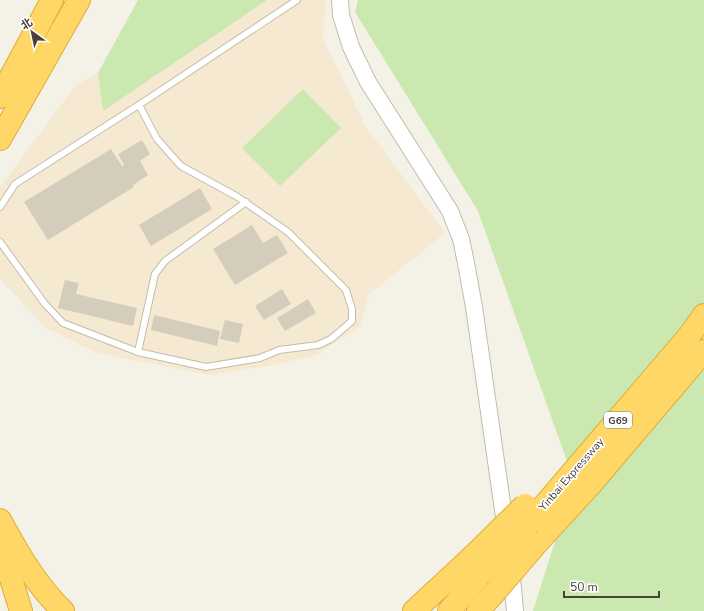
<svg xmlns="http://www.w3.org/2000/svg" width="704" height="611" font-family="'Nunito Sans','Noto Sans SC',sans-serif">
  <style>
    .commercial { fill: #f6e9d2 }
    .green { fill: #cae8af }
    .building { fill: #d5cdbc }
    .lines { fill: none; stroke-linecap: round; stroke-linejoin: round }
    .service-casing { stroke: #c2bcac; stroke-width: 8 }
    .tertiary-casing { stroke: #c2bcac; stroke-width: 18 }
    .motorway-casing { stroke: #dfad35; stroke-width: 24 }
    .service { stroke: #fff; stroke-width: 6 }
    .tertiary { stroke: #fff; stroke-width: 16 }
    .motorway { stroke: #ffd766; stroke-width: 22 }
    .motorway-bridge-casing { stroke: #dfad35; stroke-width: 24; stroke-linecap: butt }
    .motorway-bridge { stroke: #ffd766; stroke-width: 22 }
    .labels { text-anchor: middle; stroke-width: 3.5; stroke-linejoin: round; paint-order: stroke }
    .shield { fill: #fff; stroke: #7e7a72; stroke-width: 1 }
    .shield-label { font-size: 10px; font-weight: bold; fill: #474136 }
    .street-label { font-size: 11px; fill: #474136; stroke: #fff }
  </style>
  <rect width="100%" height="100%" fill="#f4f1e7"/>
  <!-- commercial -->
  <path class="commercial" d="M267,0H326L323,39L366,127L445,233L369,294L360,327L316,355L279,364L210,375L97,353L45,327L0,279V187L75,86L98,73L103,110Z"/>
  <!-- green -->
  <path class="green" d="M138,0H267L103,111L98,73Z
    M358,0H704V611H533L574,481L478,211L355,12Z
    M303,89L341,128L280,186L242,148Z"/>
  <!-- building -->
  <path class="building" d="M142,140L150,154L140,161L148,175L133,185L134,187L48,240L24,202L111,149L122,166L124,165L118,154Z
    M200,188L212,209L151,246L139,225Z
    M252,225L263,243L277,235L288,253L235,285L213,249Z
    M65,280L79,283L76,294L137,308L133,326L58,308Z
    M282,289L291,304L264,320L255,306Z
    M308,299L316,313L285,331L277,318Z
    M154,315L220,331L217,346L151,330Z
    M225,320L243,324L239,343L220,339Z"/>
  <g class="lines">
    <!-- service casing -->
    <g class="service-casing">
      <path id="service" d="M0,207L15,184L148,99L297,0
        M0,242L45,304L63,323L138,352L206,367L260,358L279,350L318,345L331,339L352,321V309L346,290L288,232L236,196L181,166L157,139L139,105
        M138,352L155,274L165,261L246,202"/>
    </g>
    <!-- tertiary casing -->
    <g class="tertiary-casing">
      <path id="tertiary" d="M340,0L341,15L351,47L368,82L450,211L461,239L466,263L474,307L506,531
        M511,566L515,611"/>
    </g>
    <!-- motorway casing -->
    <g class="motorway-casing">
      <path id="motorway" d="M0,97L52,0
        M0,139L79,0
        M0,520C18,553 36,585 63,611
        M529,523L689,336L704,315
        M0,543L21,611
        M537,543L592,483L704,351
        M414,611L471,558
        M449,611L481,574
        M478,611L495,592"/>
    </g>
    <!-- service -->
    <use href="#service" class="service"/>
    <!-- tertiary -->
    <use href="#tertiary" class="tertiary"/>
    <!-- motorway -->
    <use href="#motorway" class="motorway"/>
    <!-- motorway-bridge casing -->
    <g class="motorway-bridge-casing">
      <path id="motorway-bridge" d="M471,558L525,505
        M481,574L529,523
        M495,592L537,543"/>
    </g>
    <!-- motorway-bridge -->
    <use href="#motorway-bridge" class="motorway-bridge"/>
  </g>
  <g class="labels">
    <!-- shield labels -->
    <rect class="shield" x="604" y="412" width="28" height="16" rx="3"/>
    <g class="shield-label">
      <text x="618" y="424">G69</text>
    </g>
    <!-- street labels -->
    <g class="street-label">
      <text transform="translate(571 474) rotate(-49)" y="4">Yinbai Expressway</text>
    </g>
  </g>
  <!-- north arrow -->
  <g transform="translate(32 32) rotate(327)" stroke="#ffffff" stroke-width="3" paint-order="stroke">
  <path d="M0-3L7 15L0 10L-7 15Z" fill="#474136"/>
  <text y="-6" font-size="11" font-weight="bold" text-anchor="middle" fill="#474136">北</text>
  </g>
  <!-- scale -->
  <path d="M564 591v6h95v-6" fill="none" stroke="#474136" stroke-width="2"/>
  <text x="570" y="591" font-size="12" fill="#474136" stroke="#ffffff" stroke-width="3" paint-order="stroke">50 m</text>
</svg>
